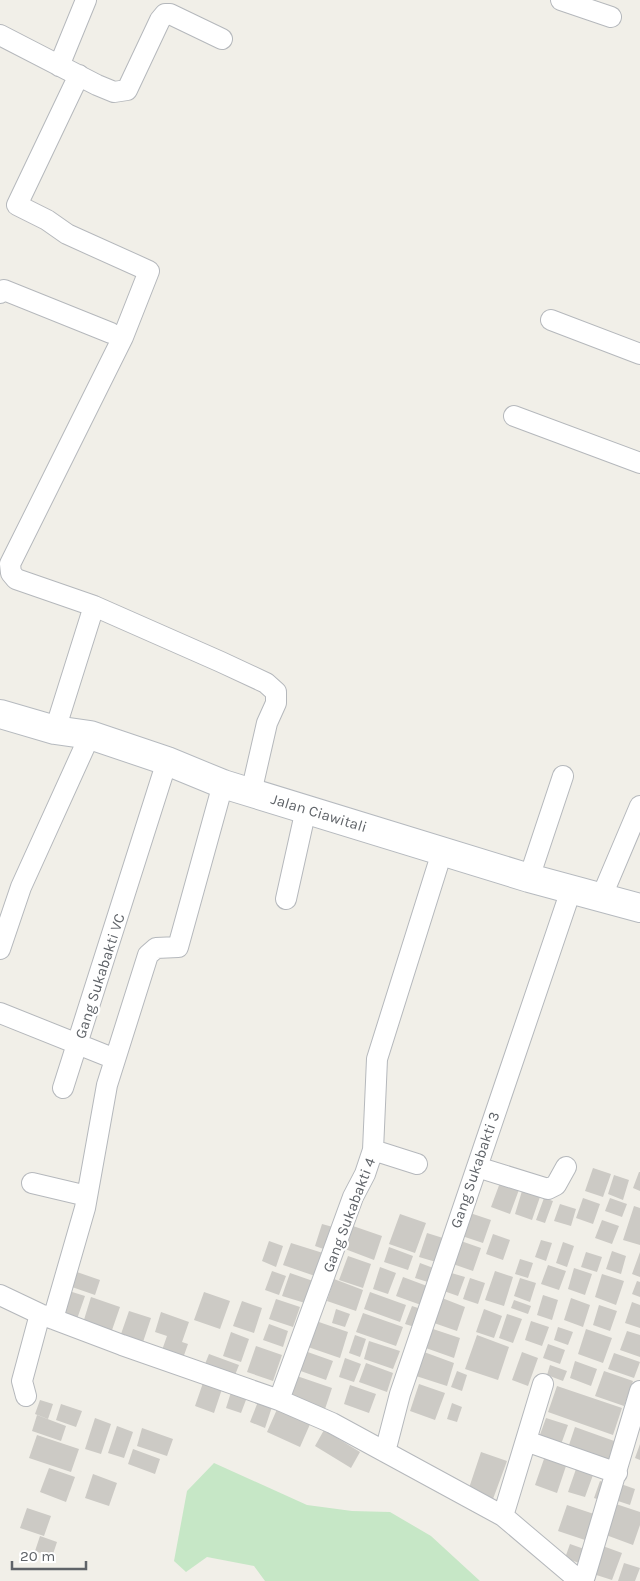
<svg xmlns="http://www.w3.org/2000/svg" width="640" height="1581" font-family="Karla,sans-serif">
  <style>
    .green { fill: #c6e7c6 }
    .building { fill: #cccac5 }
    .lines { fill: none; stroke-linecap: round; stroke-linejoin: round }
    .street-casing { stroke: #b5b8bc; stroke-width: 22 }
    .secondary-casing { stroke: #b6babf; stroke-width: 30 }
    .street { stroke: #fff; stroke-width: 20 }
    .secondary { stroke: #fff; stroke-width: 28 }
    .labels { text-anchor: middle; stroke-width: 4.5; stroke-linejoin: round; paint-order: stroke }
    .street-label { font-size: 15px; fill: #5f6368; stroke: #fff }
  </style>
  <rect width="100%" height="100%" fill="#f1efe8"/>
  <!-- green -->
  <path class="green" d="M214,1463L307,1505L352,1511L390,1512L431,1536L480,1581H265L254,1566L207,1557L186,1572L174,1561L187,1491Z"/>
  <!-- building -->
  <path class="building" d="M593,1168L611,1174L603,1197L585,1191Z
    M639,1172H640V1191L633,1188Z
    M614,1175L629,1180L623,1200L608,1194Z
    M501,1180L520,1187L510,1214L491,1207Z
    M522,1191L540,1197L532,1220L515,1214Z
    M544,1198L553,1201L545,1223L536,1220Z
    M583,1198L600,1204L593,1224L576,1218Z
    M610,1198L627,1204L622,1217L605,1211Z
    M560,1204L576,1209L571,1226L554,1221Z
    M634,1206L640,1208V1245L623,1240Z
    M467,1212L491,1220L483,1243L459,1235Z
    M400,1214L426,1223L415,1253L389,1244Z
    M602,1220L619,1226L612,1244L595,1238Z
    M322,1224L340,1229L332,1252L315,1246Z
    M353,1226L382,1236L374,1260L345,1249Z
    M427,1233L443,1238L436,1262L419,1257Z
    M493,1234L510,1240L503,1260L486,1254Z
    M458,1240L481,1248L473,1271L450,1263Z
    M541,1240L552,1243L546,1261L535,1257Z
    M269,1241L283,1246L276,1267L262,1261Z
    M563,1242L574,1246L567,1267L556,1263Z
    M291,1243L323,1253L315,1276L283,1265Z
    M389,1247L413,1256L408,1270L384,1262Z
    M612,1251L626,1256L621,1274L606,1269Z
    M586,1252L602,1257L597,1272L581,1267Z
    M640,1252V1277L632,1274Z
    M348,1256L371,1264L363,1288L339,1280Z
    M520,1259L533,1263L528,1278L515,1274Z
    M420,1263L436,1269L431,1283L415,1278Z
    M548,1265L566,1271L559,1290L541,1284Z
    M380,1267L396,1273L388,1294L373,1289Z
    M574,1268L592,1274L585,1295L568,1289Z
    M74,1271L100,1280L95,1295L69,1286Z
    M272,1271L286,1276L279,1295L265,1290Z
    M495,1271L513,1277L504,1306L485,1300Z
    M448,1272L465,1277L458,1296L441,1290Z
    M290,1273L313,1281L305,1303L282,1296Z
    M602,1274L624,1281L616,1305L595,1297Z
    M403,1277L427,1286L421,1305L396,1296Z
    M470,1278L485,1283L478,1304L463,1299Z
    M520,1278L536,1283L530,1302L514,1296Z
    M334,1279L363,1290L356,1311L327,1301Z
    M637,1281L640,1282V1297L632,1294Z
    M69,1291L85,1296L77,1319L61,1314Z
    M204,1292L230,1301L220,1329L194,1320Z
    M370,1292L406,1305L400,1322L364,1309Z
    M543,1295L558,1300L552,1320L537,1315Z
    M91,1297L120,1307L111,1333L83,1323Z
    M442,1298L465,1307L457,1331L434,1323Z
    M571,1298L590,1305L583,1327L564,1320Z
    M276,1299L300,1307L293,1327L269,1319Z
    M514,1300L531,1306L528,1314L511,1308Z
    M242,1301L262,1308L254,1333L233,1326Z
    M632,1302L640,1305V1328L625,1323Z
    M599,1305L617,1311L610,1331L593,1325Z
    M412,1306L424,1310L418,1328L405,1324Z
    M336,1309L350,1314L345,1327L332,1323Z
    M484,1309L502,1316L494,1338L476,1332Z
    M129,1311L151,1318L143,1342L121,1334Z
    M161,1312L189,1322L182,1342L188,1344L182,1361L161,1353L167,1336L155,1332Z
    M363,1313L403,1327L396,1346L356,1332Z
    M507,1314L522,1319L513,1343L499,1338Z
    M316,1321L348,1332L340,1358L308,1347Z
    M531,1321L549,1327L542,1346L525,1340Z
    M269,1324L288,1331L283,1347L263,1340Z
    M558,1327L573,1332L568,1345L554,1340Z
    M430,1328L460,1338L454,1358L423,1347Z
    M586,1329L612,1338L603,1363L578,1354Z
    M627,1331L640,1335V1357L620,1350Z
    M231,1332L249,1339L241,1362L223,1356Z
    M355,1335L366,1339L360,1357L349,1353Z
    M477,1335L509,1347L498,1380L465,1369Z
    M369,1341L400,1351L393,1369L364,1359Z
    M548,1344L565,1350L560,1364L543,1358Z
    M256,1346L282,1355L273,1381L247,1372Z
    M302,1350L333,1361L326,1380L295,1369Z
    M424,1352L454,1363L447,1386L416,1376Z
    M522,1352L538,1358L528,1386L512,1380Z
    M614,1353L640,1362L634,1378L608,1369Z
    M209,1354L239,1365L235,1375L205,1364Z
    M345,1358L361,1364L354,1382L339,1377Z
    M575,1361L597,1369L591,1386L570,1378Z
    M366,1363L393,1373L387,1392L359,1382Z
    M550,1365L567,1371L563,1381L547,1375Z
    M457,1371L467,1375L462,1391L451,1387Z
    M604,1371L633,1381L624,1406L595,1396Z
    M294,1375L332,1388L325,1409L287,1396Z
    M204,1380L223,1386L214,1413L195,1406Z
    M419,1384L445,1393L435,1420L410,1411Z
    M350,1385L376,1394L369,1413L344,1404Z
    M233,1386L249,1392L241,1413L226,1408Z
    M557,1386L622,1408L613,1435L548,1412Z
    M259,1399L273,1404L265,1428L250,1422Z
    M40,1400L53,1404L48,1419L35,1414Z
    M452,1403L462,1407L457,1422L447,1419Z
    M61,1404L82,1411L76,1427L56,1420Z
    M278,1407L311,1422L300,1447L267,1432Z
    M37,1415L66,1426L61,1441L32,1431Z
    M95,1418L111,1424L101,1454L85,1449Z
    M546,1418L568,1425L559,1450L537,1443Z
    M117,1426L133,1432L124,1458L108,1453Z
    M575,1427L617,1442L609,1462L568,1448Z
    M142,1428L173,1439L167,1456L137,1446Z
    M324,1430L360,1452L351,1468L315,1446Z
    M37,1435L79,1449L71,1472L29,1458Z
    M640,1444V1460L635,1458Z
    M133,1449L160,1459L155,1474L128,1464Z
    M481,1452L507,1461L493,1499L468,1491Z
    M545,1456L567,1463L557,1493L535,1485Z
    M49,1468L75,1477L66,1502L40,1492Z
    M576,1469L593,1475L585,1497L568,1492Z
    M93,1474L117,1483L109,1506L85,1498Z
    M600,1481L609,1484L603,1501L594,1498Z
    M621,1484L635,1489L630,1505L615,1500Z
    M616,1504L640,1512V1525L633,1545L606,1535Z
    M567,1505L597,1515L588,1541L558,1531Z
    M27,1508L51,1516L44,1536L20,1528Z
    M40,1536L57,1542L52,1557L35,1551Z
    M570,1544L587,1550L582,1564L565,1558Z
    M600,1545L622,1553L612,1580L590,1573Z
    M624,1563L640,1568L635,1581H618Z"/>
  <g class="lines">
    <!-- street casing -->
    <g class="street-casing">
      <path id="street" d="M561,0L611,17
        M0,35L97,85L114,92L127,90L160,20L165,14H170L222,39
        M59,66L86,0
        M79,75L17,205L47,220L67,234L149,271L123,337L10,564L11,573L16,579L94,606L221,662L266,683L276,692V703L267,723L251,793
        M0,293L4,290L111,333
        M551,320L640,354
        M514,416L640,463
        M55,730L94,606
        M529,878L563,776
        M601,898L640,806
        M286,899L306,809
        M0,949L21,887L90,735
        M0,1013L115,1059
        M63,1088L167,761
        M373,1150L417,1164
        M477,1167L548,1189L556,1185L566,1167
        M32,1183L87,1196
        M0,1295L40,1314L122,1345L279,1400L332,1423L503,1516L575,1577L585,1576L640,1391
        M53,1319L85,1208L107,1085L148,955L156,948L178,947L223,784
        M26,1396L22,1381L40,1314
        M279,1400L353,1197L365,1174L373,1150L377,1059L442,852
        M526,1441L617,1473
        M385,1452L400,1394L571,890
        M503,1516L543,1384"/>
    </g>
    <!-- secondary casing -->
    <g class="secondary-casing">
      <path id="secondary" d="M0,714L55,730L90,735L167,761L223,784L529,878L640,908"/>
    </g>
    <!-- street -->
    <use href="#street" class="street"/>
    <!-- secondary -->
    <use href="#secondary" class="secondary"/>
  </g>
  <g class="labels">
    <!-- street labels -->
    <g class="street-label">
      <text transform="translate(319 813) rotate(17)" y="5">Jalan Ciawitali</text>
      <text transform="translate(100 976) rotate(-72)" y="5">Gang Sukabakti VC</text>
      <text transform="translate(475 1170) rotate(-71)" y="5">Gang Sukabakti 3</text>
      <text transform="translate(349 1215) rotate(-69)" y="5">Gang Sukabakti 4</text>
    </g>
  </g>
  <!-- scale -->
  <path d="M12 1561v8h74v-8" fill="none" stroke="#5f6368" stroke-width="2.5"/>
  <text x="20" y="1561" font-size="15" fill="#5f6368" stroke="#ffffff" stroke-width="4" paint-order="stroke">20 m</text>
</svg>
